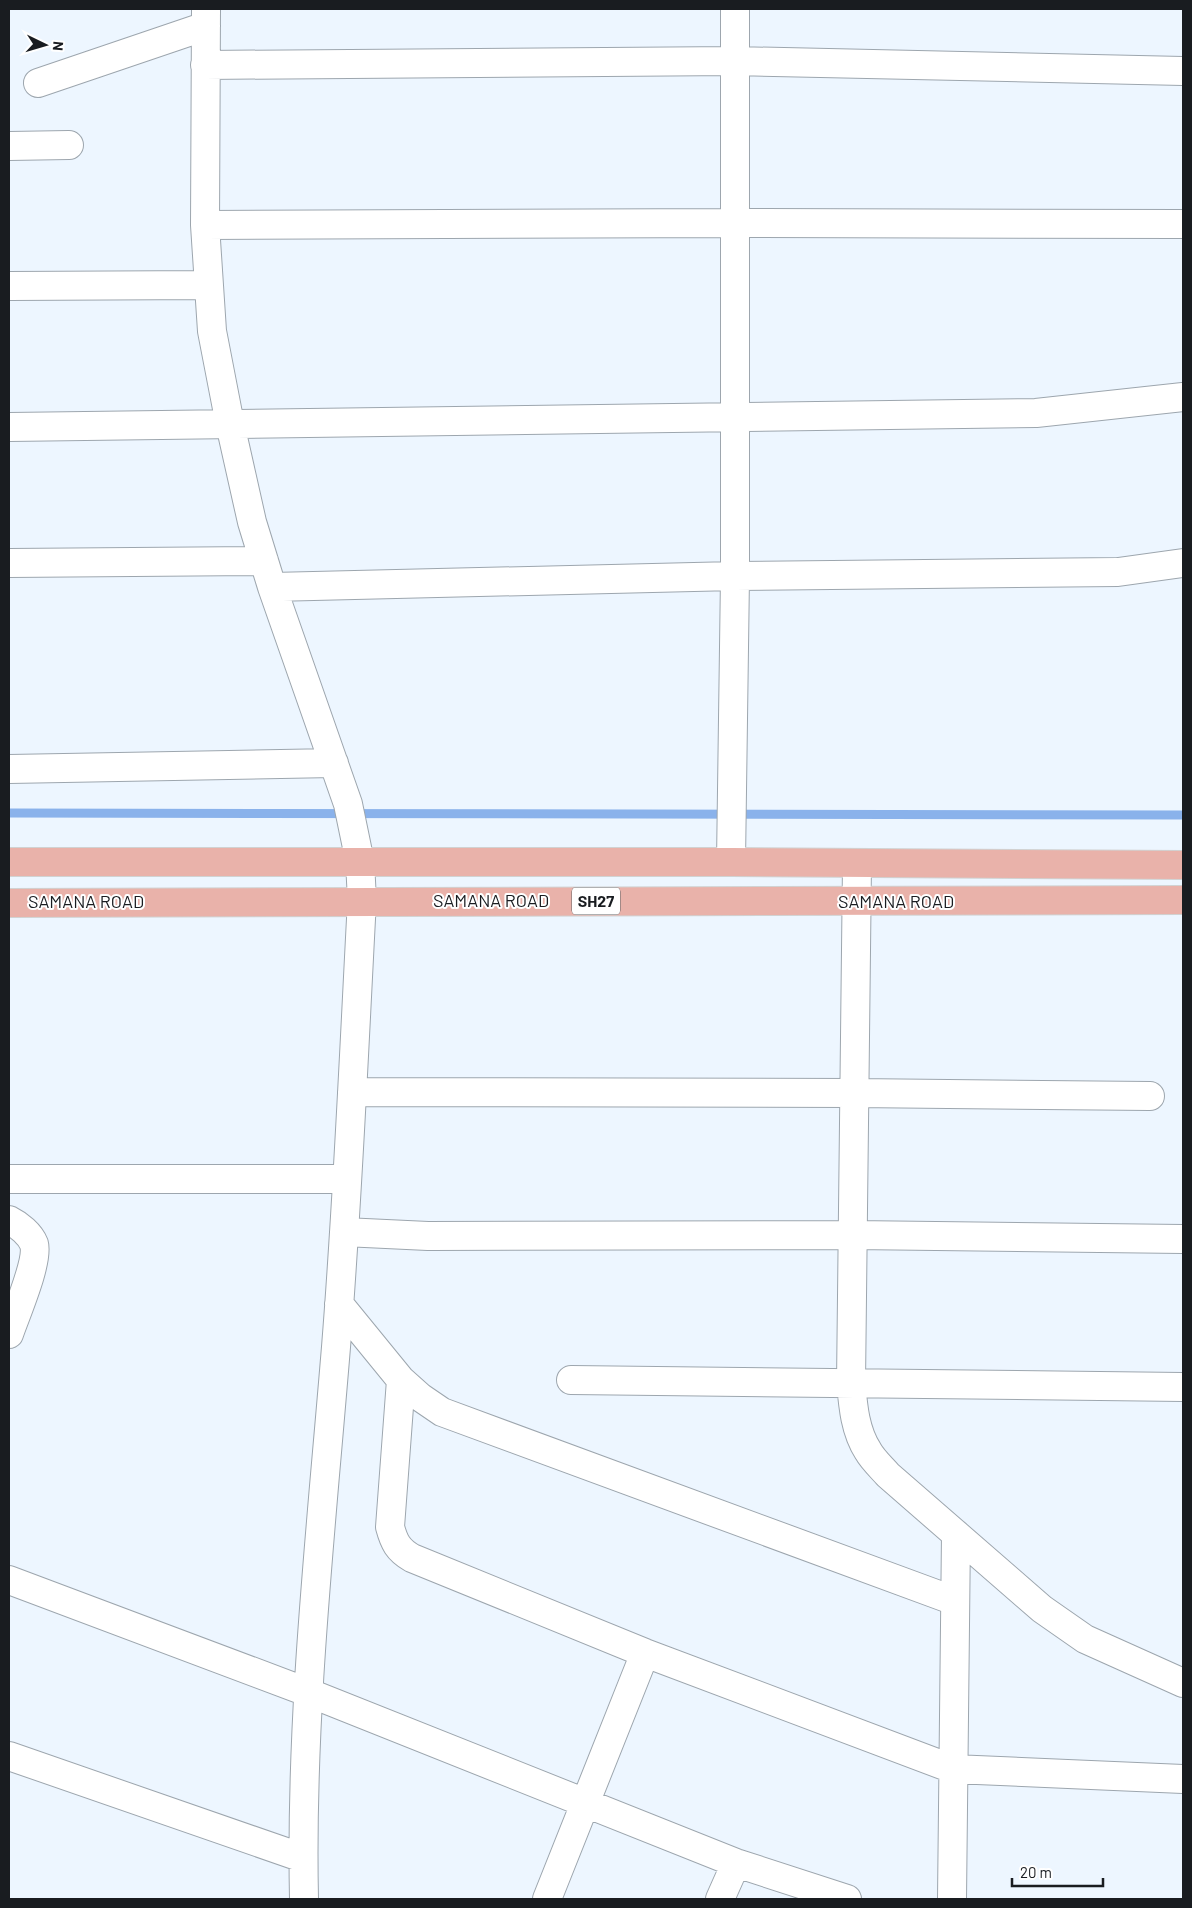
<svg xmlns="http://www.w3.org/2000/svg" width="1192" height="1908" font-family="Barlow,sans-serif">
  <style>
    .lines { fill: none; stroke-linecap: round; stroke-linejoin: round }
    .stream { stroke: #8ab2eb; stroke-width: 9 }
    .minor-casing { stroke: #9da6ae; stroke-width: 30 }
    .major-casing { stroke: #d1d2d2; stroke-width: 30 }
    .minor { stroke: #fff; stroke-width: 28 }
    .major { stroke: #e9b2aa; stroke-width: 28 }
    .labels { text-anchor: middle; stroke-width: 4; stroke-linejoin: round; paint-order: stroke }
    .shield { fill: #fff; stroke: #5e6063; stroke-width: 1 }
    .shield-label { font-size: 16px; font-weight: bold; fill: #191c20 }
    .street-label { font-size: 18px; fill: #191c20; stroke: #fff }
  </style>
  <rect width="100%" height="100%" fill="#edf6ff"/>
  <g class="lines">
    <!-- stream -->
    <path class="stream" d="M9,813L1183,815"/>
    <!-- minor casing -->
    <g class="minor-casing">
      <path id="minor" d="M206,9L205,225L212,331L230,424L252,522L272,587L348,804L360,862L362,900C354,1049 348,1198 336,1347C321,1531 300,1715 304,1899
        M205,65L734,61L1183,71
        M38,83L206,26
        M9,146L69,145
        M205,225L735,223L1183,224
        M9,286L209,285
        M9,427L1036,413L1183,397
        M9,563L264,561
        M272,587L735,576L1118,572L1183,563
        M9,769L334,763
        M731,862L735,576V9
        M857,864L851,1383C853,1406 855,1431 868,1451C873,1460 882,1468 888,1475L1042,1609L1085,1639L1183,1683
        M352,1092L855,1093L1150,1096
        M9,1179H347
        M9,1220C19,1225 30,1234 34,1244C39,1261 15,1316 9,1334
        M344,1232L428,1236L854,1235L1183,1239
        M339,1304L401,1380L420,1397L442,1412L955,1601
        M401,1380L390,1527C394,1542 398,1550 412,1558L645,1653L953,1769L1183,1779
        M571,1380L1183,1387
        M9,1580L307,1692L736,1863L847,1899
        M9,1756L303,1858
        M547,1899L645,1653
        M720,1899L736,1863
        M952,1899L956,1534"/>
    </g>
    <!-- major casing -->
    <g class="major-casing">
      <path id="major" d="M9,862H731L1183,865
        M9,903C400,900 792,903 1183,900"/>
    </g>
    <!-- minor -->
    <use href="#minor" class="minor"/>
    <!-- major -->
    <use href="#major" class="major"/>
  </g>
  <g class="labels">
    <!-- shield labels -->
    <rect class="shield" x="572" y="887.5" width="48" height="27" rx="4"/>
    <g class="shield-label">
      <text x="596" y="907">SH27</text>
    </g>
    <!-- street labels -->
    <g class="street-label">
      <text x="491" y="907">SAMANA ROAD</text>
      <text x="86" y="908">SAMANA ROAD</text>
      <text x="896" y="908">SAMANA ROAD</text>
    </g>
  </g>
  <!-- border -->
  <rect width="1192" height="1908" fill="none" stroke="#191c20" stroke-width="20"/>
  <!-- north arrow -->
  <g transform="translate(45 45) rotate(95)" stroke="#ffffff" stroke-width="4" paint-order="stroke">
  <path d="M0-4L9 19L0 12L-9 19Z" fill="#191c20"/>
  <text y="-8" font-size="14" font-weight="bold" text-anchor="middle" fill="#191c20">N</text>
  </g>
  <!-- scale -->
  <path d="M1012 1878v8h91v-8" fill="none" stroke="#191c20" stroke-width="2.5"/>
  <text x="1020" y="1878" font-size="15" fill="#191c20" stroke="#ffffff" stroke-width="4" paint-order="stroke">20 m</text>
</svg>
